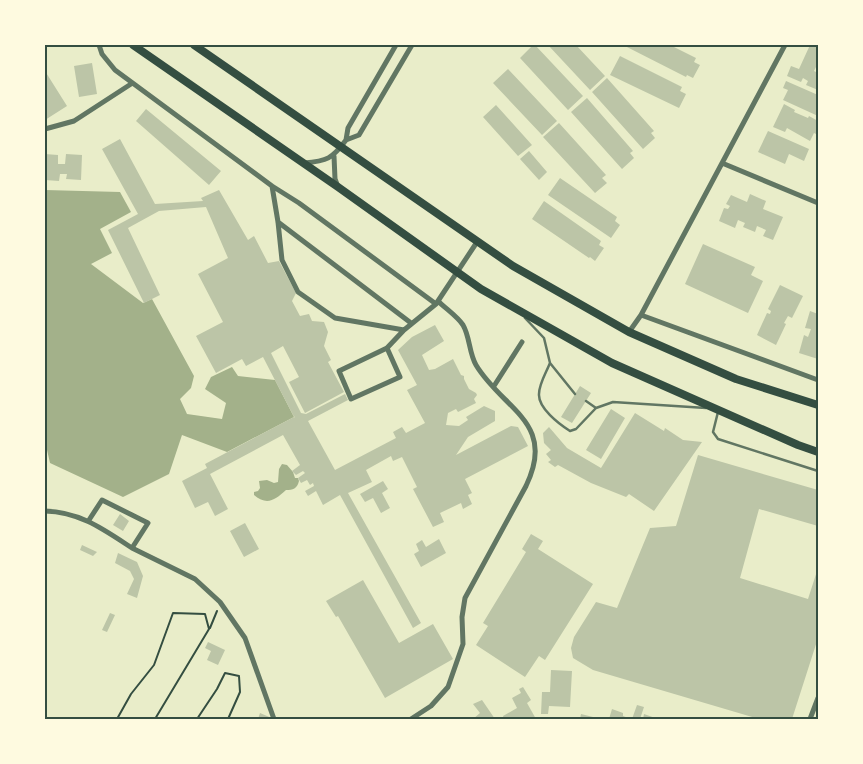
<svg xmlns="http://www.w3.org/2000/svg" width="863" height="764" font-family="'Noto Sans',sans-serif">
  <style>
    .water { fill: #a3b18a }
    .building { fill: #bcc5a7 }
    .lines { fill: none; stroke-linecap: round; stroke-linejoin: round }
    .path { stroke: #344e41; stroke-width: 2 }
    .service { stroke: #617663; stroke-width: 2.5 }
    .minor { stroke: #617663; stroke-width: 5 }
    .primary { stroke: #344e41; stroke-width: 8 }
    .neatline { fill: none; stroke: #344e41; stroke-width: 2 }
  </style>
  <rect width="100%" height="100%" fill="#e9edc9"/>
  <!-- water -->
  <path class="water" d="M45,190L120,192L131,212L100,229L112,253L91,264L143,303L152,299L194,376L191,388L180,399L187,414L222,419L226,403L205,389L211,377L232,367L238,376L275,380L294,417L227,452L182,435L169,474L123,497L50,463L45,441Z
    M282,464L287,465L293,472L295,478H298L299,481C297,489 293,490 286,490C275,500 267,506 254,495V492L258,491L260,488L259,481L267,480L274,483L278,482L279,469Z"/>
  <!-- building -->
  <path class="building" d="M533,45H535L583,96L568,110L520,58Z
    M548,45H576L605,76L590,90Z
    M623,45H670L696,58L694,62L700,65L693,78L687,75L686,77Z
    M810,45H818V63L814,71L818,73V90L806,85L808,81L803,78L801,82L787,76L791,66L799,69Z
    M620,56L682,87L680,91L686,94L679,108L610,75Z
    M92,63L97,94L79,97L74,66Z
    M508,69L557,121L542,135L493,83Z
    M45,71L67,106L45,120Z
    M607,78L654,131L651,133L655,138L643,149L592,92Z
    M786,81L818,95V116L783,100L788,90L783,88Z
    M587,98L633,151L630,153L634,158L622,169L571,112Z
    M784,104L795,110L794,112L808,118L809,116L818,121V135L814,133L810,141L787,128L785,132L773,127Z
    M496,105L532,145L518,156L483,117Z
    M146,109L221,171L209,185L136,121Z
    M559,123L606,175L602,178L607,183L595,193L543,137Z
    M768,131L809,149L804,161L789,154L785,164L758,152Z
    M120,139L155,204L203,201L201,198L219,190L248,240L254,236L268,263L279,261L296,293L292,301L300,316L309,314L312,321L324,322L328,332L324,346L331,360L328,362L344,392L305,413L289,382L299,377L283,346L271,353L301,413L306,414L345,394L348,400L308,421L335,470L396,438L393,432L402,427L406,433L425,423L407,390L417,385L398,350L412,337L435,325L444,341L422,355L429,370L435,369L453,359L461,375L464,376V379L469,389L476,393L477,395L474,399L476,403L458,412L456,409L448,413L446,425L459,426L468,420L466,417L484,406L495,411V421L468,437L456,455L511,426L518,427L528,446L465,479L472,493L468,495L472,504L463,509L461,503L440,513L444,522L433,527L413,489L417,487L402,457L393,461L391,456L366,470L372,482L348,493L421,623L413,628L340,495L323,505L316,491L308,496L305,491L314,486L313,483L310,485L307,480L301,483L298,478L305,473L303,471L296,475L292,471L300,465L283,435L210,474L228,509L215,516L208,502L195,508L182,481L207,468L205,464L294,417V418L295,416L294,417L263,357L246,366L242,359L216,373L196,336L223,322L198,274L228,258L206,207L159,211L128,228L160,295L144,303L108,230L138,214L102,149Z
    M529,151L547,172L539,180L520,159Z
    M45,154L58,155V164H65L66,154L82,155L81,180L66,179L67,174H60L59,181L45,180Z
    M560,178L617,217L615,221L620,225L611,238L548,195Z
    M750,194L766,201L763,209L783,217L773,240L763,236L766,230L757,226L755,232L743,227L745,223L738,220L735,228L719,221L724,208L728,209L730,206L726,204L731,195L747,202Z
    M544,201L601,241L599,245L604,248L595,261L590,257L589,258L532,219Z
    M703,244L755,267L751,275L763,281L748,313L685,284Z
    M780,285L803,296L792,318L788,316L784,323L786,324L776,345L757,335L767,313L770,314L771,311L768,309Z
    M810,311L818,314V359L799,353L804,335L808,337L811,329L805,328Z
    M580,386L591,393L572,423L561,417Z
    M611,409L625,418L601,459L586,450Z
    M635,413L664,431L665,428L683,440L702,442L654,511L629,494L626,497L591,483L558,465L555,467L548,462L551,460L546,454L551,450L544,443L543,433L549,427L567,448L601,468Z
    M698,455L818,490V526L759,509L740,578L808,599L818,568V638L792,719H759L593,670L573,658L571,648L574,637L596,602L617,608L650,528L676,526Z
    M383,481L388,489L382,493L390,508L381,513L373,498L365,502L360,494Z
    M120,514L129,521L123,531L113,525Z
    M245,523L259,549L244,557L230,531Z
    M531,534L543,541L538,549L593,584L545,660L539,656L525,677L476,645L488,626L483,623L526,552L522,549Z
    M439,539L446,553L421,567L414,554L419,551L416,544L422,540L426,547Z
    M82,545L97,552L93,556L80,550Z
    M118,553L137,562L143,576L137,598L127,594L134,579L130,571L115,563Z
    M363,580L399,643L433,624L453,659L385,698L338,616L336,617L326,601Z
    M110,613L115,615L107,632L102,630Z
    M208,642L225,650L218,665L207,660L211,651L205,648Z
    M551,670L572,671L570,707L549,706L548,714H541L542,692H550Z
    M523,687L531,700L527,703L536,719H504L503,716L517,708L512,698L521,693L519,689Z
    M482,700L495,719H473L480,713L473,704Z
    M637,705L644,707L640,719H632Z
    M612,709L623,713V716L631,719H609Z
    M260,713L274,719H258Z
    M581,714L597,718V719H580Z
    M644,714L658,719H643Z"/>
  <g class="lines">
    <!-- path -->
    <path class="path" d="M210,628L217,611
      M117,719L131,694L154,665L173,613L205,614L209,629L155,719
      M197,719L217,689L225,673L239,676L240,692L228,719"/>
    <!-- service -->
    <path class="service" d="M525,318L544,338L550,363C546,373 539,384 539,394C538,408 559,424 570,431L576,429L596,408L613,402L706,408
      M550,363L575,394
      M586,401L596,408
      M718,412L713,432L718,439L818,471"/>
    <!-- minor -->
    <path class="minor" d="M99,45L102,54L115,70L272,186
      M396,45L348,128L346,140L359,135L412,45
      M45,129L74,121L131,84
      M334,156L335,179L338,187
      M304,163C327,161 332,159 346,140
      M722,163L818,203
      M278,222L411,323
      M641,315L818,380
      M404,330L335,318L298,292L282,260L278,222L272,186L299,203L436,304
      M629,332L641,315L785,45
      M387,348L400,377L351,399L339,371L387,348L404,330L436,304L477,242
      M494,386L522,342
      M45,511C80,512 103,529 132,548L148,523L102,500L89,520
      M132,548L195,579L220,602L245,638L274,719
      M411,719L431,706L448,687L463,644L462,617L465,598L526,486C557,422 503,410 476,365C469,353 470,337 463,325C457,316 446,309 438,301
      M810,719L818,698"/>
    <!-- primary -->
    <path class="primary" d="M133,45L338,187L481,289L612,363L798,445L818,452
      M194,45L513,266L629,332L736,379L818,405"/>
  </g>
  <!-- border -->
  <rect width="863" height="764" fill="none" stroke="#fefae0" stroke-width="92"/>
  <rect x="46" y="46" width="771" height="672" class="neatline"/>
</svg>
